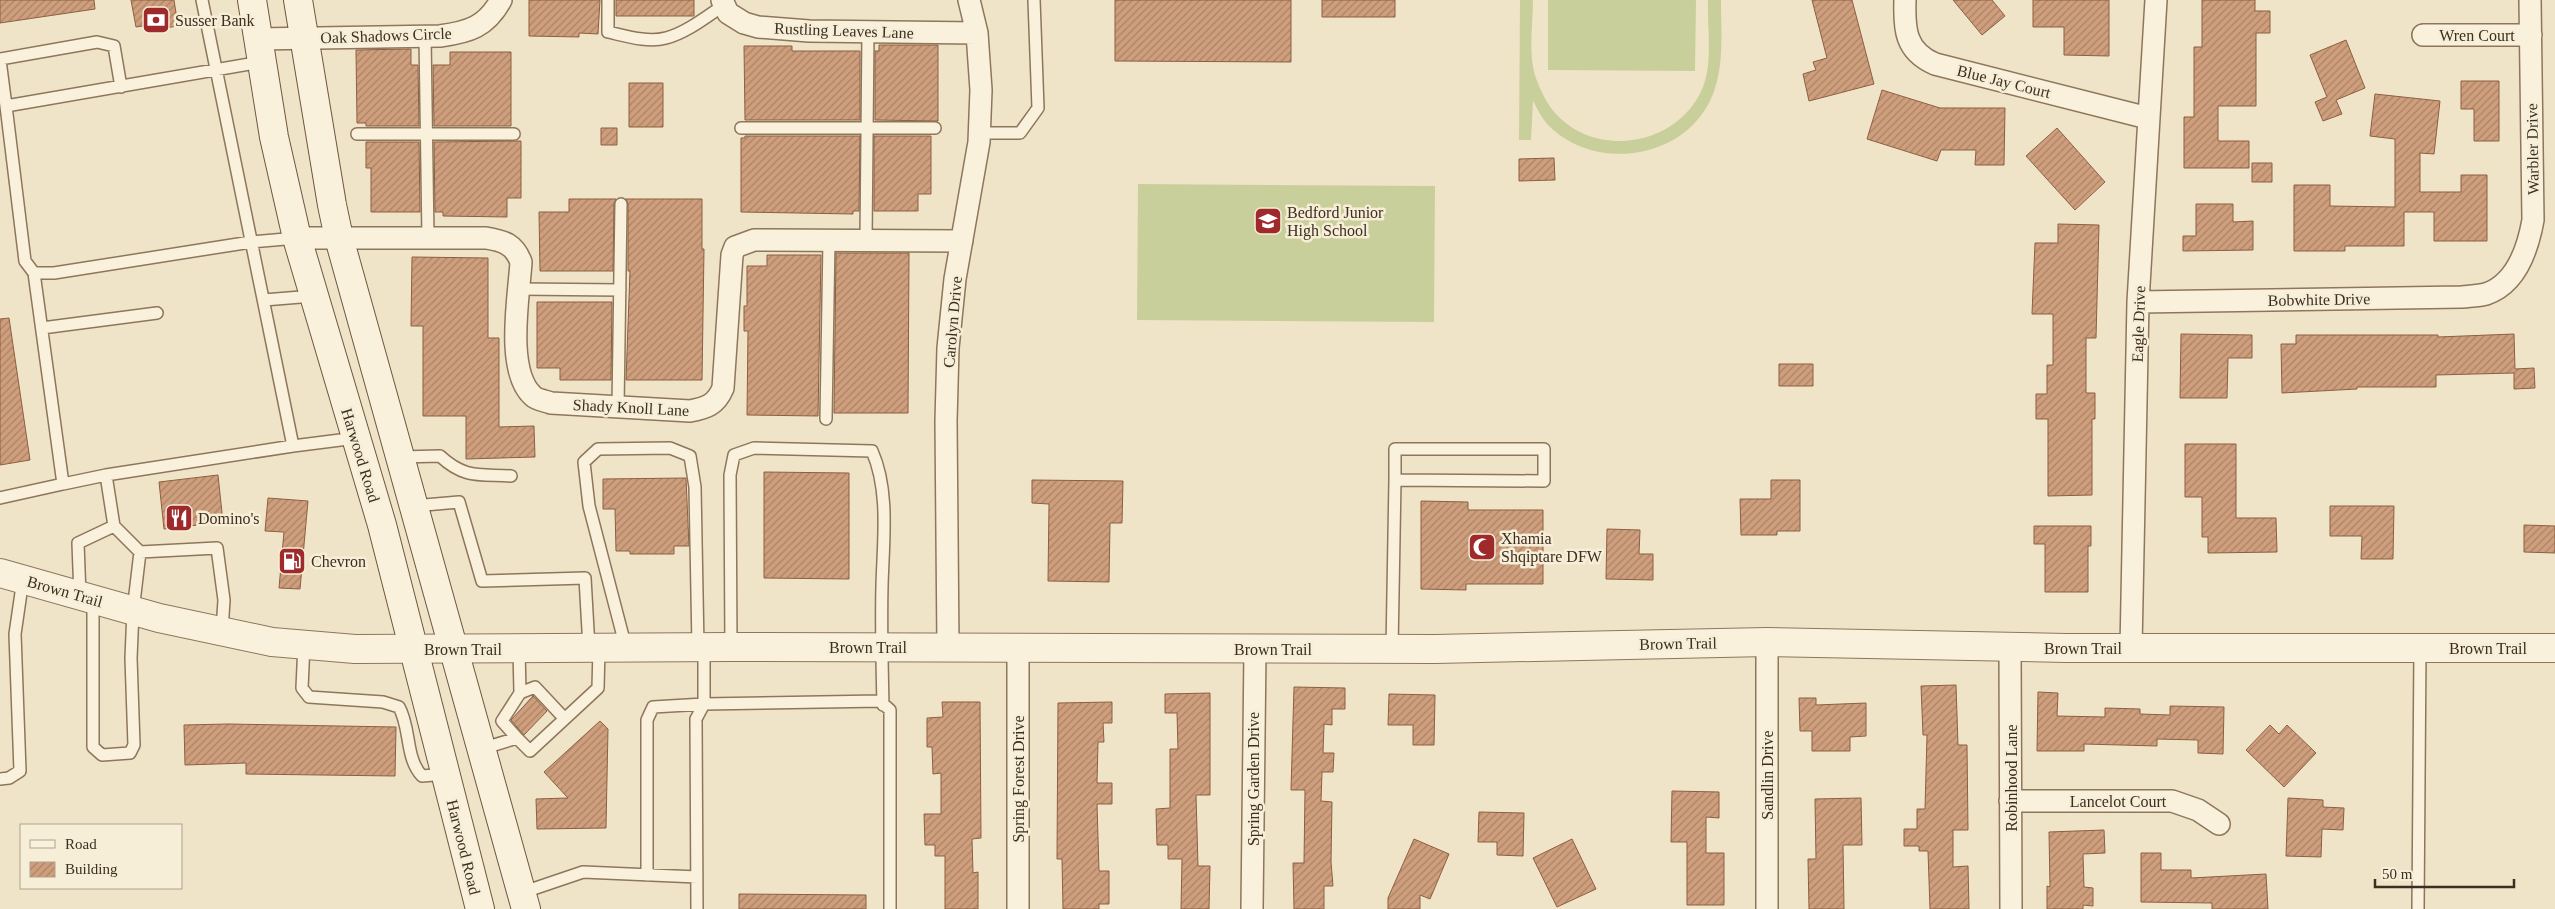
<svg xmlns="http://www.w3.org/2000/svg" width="2555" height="909" font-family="Georgia,serif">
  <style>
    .grass { fill: #c9cf9b }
    .building { fill: url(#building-hatch); stroke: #8d5f41 }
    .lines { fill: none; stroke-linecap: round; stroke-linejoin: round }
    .service-casing { stroke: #8d765c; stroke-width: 14 }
    .minor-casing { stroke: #8d765c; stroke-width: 24 }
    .tertiary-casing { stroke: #8d765c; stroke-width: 30 }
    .secondary-casing { stroke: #6f573f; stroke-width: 30 }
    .service { stroke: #faf1dc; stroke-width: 11 }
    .minor { stroke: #faf1dc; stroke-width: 21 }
    .tertiary { stroke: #faf1dc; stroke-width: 28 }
    .secondary { stroke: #faf1dc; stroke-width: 28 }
    .labels { text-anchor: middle; stroke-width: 5; stroke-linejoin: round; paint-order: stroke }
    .poi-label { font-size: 16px; fill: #3d2e20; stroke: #f7eed8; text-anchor: start }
    .street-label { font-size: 16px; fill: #3d2e20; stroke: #f7eed8 }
  </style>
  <defs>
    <pattern id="building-hatch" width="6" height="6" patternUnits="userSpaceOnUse" patternTransform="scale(1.25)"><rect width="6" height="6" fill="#cf9f7d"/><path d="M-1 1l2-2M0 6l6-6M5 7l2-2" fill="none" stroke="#a98266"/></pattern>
  </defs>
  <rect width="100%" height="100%" fill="#f0e4c8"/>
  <!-- grass -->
  <path class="grass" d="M1520,0H1533C1533,26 1527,59 1538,83C1542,94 1549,107 1557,115C1600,160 1680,144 1703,87C1713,61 1707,27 1708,0H1721C1721,33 1725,70 1710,101C1681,160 1596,171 1550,127C1542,119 1538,110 1533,101L1531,140H1519Z
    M1548,0H1696L1695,71L1548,70Z
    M1138,184L1435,186L1434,322L1137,320Z"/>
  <!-- building -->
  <path class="building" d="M0,0H94L95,9L0,23Z
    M131,0H174L178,26L150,30L149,25L136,27Z
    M529,0H600L598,34L579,33V37L529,36Z
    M616,0H694V16H616Z
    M1115,0H1291V62L1115,61Z
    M1322,0H1395V17H1322Z
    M1812,0H1852L1874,84L1809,101L1803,74L1816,70L1813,62L1827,58Z
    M1953,0H1992L2005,16L1982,35Z
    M2033,0H2109V56L2064,55V27H2033Z
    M2202,0H2255V11H2270V33H2256V106H2218V141H2249V168H2184V117H2194V47H2202Z
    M2346,40L2365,88L2336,100L2342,114L2323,121L2315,102L2327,97L2310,55Z
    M879,45H938V121L875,120V51H879Z
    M744,46H792V51H860V120H745Z
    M411,49V65H418L419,126H366V123H357L356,50Z
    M450,52H511V126H434L433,65H450Z
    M2461,81H2499V141H2474V109H2461Z
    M629,83H663V127H629Z
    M1882,90L1940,108H2005L2004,165H1975L1976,150H1941L1937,161L1867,139Z
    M2375,94L2440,101L2434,154L2420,153V192H2461V175H2487V241H2434V212H2404V246H2345V251H2294V185H2330V206L2395,207V139L2370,136Z
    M601,128H617V145H601Z
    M2057,128L2105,182L2075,210L2026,156Z
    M745,136H860L859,211H853V214L741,212V138H745Z
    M874,136H931V194H918V211H874Z
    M521,141V198H507V217L443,216V212H435L434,142Z
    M366,142H419L420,212H371V168H366Z
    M1554,158L1555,180L1519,181V159Z
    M2252,163H2272V182H2252Z
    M569,199H616L614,204L613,271H540L539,212H569Z
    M626,199H702V249H704L702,380H626L630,271H628V204Z
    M2196,204H2233V222L2253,221V250L2183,251V236H2196Z
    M2058,224L2099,225L2096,338H2086V393H2095V419H2092V495L2048,496V419H2036V394H2047V365H2053V314H2032L2035,243H2058Z
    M836,253H909L908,413H834Z
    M767,255H821L818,416L747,415L748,331H744V306H747V266H767Z
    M412,257L488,258V338H499V427L534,426L535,457L466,459V416H423V326H411Z
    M537,302H612L611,380H560V368H537Z
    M9,318L30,460L0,465V319Z
    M2181,334L2252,335V358H2228L2227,398H2180Z
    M2514,334L2515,369L2534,368L2535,388L2514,389V373L2436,375V387H2357V389L2282,393L2281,344H2296V335H2438V337Z
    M1779,364H1813V386H1779Z
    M2185,444H2236V518H2276L2277,552L2208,553V537H2202V497H2185Z
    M764,472L849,473V579L764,578Z
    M218,475L223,522L164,529L159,482Z
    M686,478L689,546H674V554H630V551H616L615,509H603V479Z
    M1032,480L1123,481L1122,523H1110L1109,582L1048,581L1049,504L1032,503Z
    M1771,480H1800V531H1777V535H1741L1740,499H1771Z
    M268,498L308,501L300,589L279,588L284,532L265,531Z
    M1421,501L1468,502V510H1543V584H1466V590L1421,589Z
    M2330,506H2394L2393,559H2361L2362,536H2330Z
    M2524,525L2555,526V553L2524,552Z
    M2034,526H2091V546H2088V592H2045V544H2034Z
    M1607,529L1640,530L1639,554H1653V580L1606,579Z
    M1956,685L1958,745H1967L1968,830H1953V867L1968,866L1969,909H1930L1928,851H1919V846H1904V829H1917V809H1925L1927,735H1923L1921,686Z
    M1294,687L1345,688V709H1332V725L1324,724L1323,753H1334L1333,772H1322L1321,801L1332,802L1331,862L1333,886H1324V909H1294L1293,863H1304L1305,790H1291Z
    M2038,692L2058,693L2057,716L2105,717V708L2140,709V714L2170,715V706L2224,707L2223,754L2198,753V740L2157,739V746L2084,744V751H2037Z
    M1210,693V795H1196L1198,866H1210L1209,909H1181L1182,859H1168V845H1157L1156,809L1170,808V749H1178L1177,713H1165V694Z
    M1389,694L1435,695L1434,745H1413V725H1388Z
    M533,696L547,711L524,735L511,720Z
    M1799,698H1816V705L1866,703V736L1850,737V751H1812V731H1800Z
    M942,702H980L981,838L972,839L973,873L978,872V909H945V856H935V845H925L924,814H941V773L933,774L932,747H927V718L943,717Z
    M1112,702V723H1103L1104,742H1098L1097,783H1112V804H1097L1099,871H1109V904H1099V909H1063L1062,859H1057L1058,703Z
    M600,721L608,729L606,828L537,829L536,799L568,798L544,772Z
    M228,724L396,727L395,776L246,774V763L185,765L184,725Z
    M2270,725L2279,734L2287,725L2316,753L2284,787L2246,750Z
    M1672,791L1719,792V818L1706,817V853H1724V905H1687V842H1671Z
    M1861,798L1862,845H1843L1844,909H1809L1808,859H1816L1815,799Z
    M2288,798L2323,800V807L2344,808L2343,830L2322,829L2321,857L2286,856Z
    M1479,812L1524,813L1523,856L1497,855V842H1478Z
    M2104,830L2105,853L2083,854L2084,887L2093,888V906L2083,905V909H2047V886L2050,887L2049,832Z
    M1414,839L1449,854L1430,899L1420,895V909H1388V898Z
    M1572,839L1596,889L1557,907L1533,858Z
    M2141,853H2161V870H2191V878L2266,874L2268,909H2212V903L2141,902Z
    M739,894L866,895V909H739Z"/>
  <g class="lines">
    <!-- service casing -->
    <g class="service-casing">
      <path id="service" d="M608,0V32C626,36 648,43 666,38C686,33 706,17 724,5
        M425,36L428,238
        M0,59L97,42L114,46L121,87
        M0,60L6,106
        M261,62L6,106L25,261L34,273H54L251,242L297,238
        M741,128H935
        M980,133H1020L1038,108L1034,0
        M357,134H514
        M866,240L868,32
        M519,289L620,290
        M264,300L313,296
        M42,328L157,313
        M618,407L621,204
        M826,419L829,240
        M293,446L356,438
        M400,457L440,456C465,479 479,474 511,476
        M63,484L106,475
        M0,498L63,484L34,273
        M413,506L459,502L482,581L585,578L589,648
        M140,552L217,548L224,600L222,631
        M80,596L78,543L114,526L106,475L293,446L202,0
        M93,599V747L102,755L130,753L134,745L131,658L133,611L140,552L114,526
        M304,644L302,688L309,697L383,702L399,707C411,728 405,758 422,776L446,774
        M731,647L730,475L734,455L754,448L872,451C890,491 883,543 882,586C881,626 882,665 883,705
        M626,648L589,506L584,462L598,449L670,448L690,456L695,487L698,647
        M519,649L520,693L535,687L564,718
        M1392,649L1395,480L1544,481V449H1395V480
        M517,738L502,721L520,693
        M481,749L517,738L530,751L598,688L599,649
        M0,779L9,778L20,771L15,634L23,579
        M647,875V720L653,707L704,704V647
        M521,893L583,872L697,877
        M697,909L696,719L704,704L880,701L890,710V909
        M2418,909L2420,648"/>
    </g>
    <!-- minor casing -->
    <g class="minor-casing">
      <path id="minor" d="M722,0L728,13L744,23L758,27L809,31L977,33
        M1905,0C1904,29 1905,51 1935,64L2148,118
        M2423,35H2531
        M257,39L440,36C469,32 486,27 501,0
        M297,238H486C504,241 514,244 521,262C519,296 505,371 533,396C537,400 546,401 551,403L690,411C706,408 716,405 723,388L732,255L735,247L754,240L962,241
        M2138,302L2462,297C2470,296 2478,296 2486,294C2516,284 2528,248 2533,220L2530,0
        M948,647L946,421L948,348L955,279L979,142L981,90L977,33L969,0
        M2010,647L2011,909
        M1018,648V909
        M2131,648L2138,302L2156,0
        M2010,801H2172L2198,810L2219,824
        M1252,909L1255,649
        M1767,909V642"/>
    </g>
    <!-- tertiary casing -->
    <g class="tertiary-casing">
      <path id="tertiary" d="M0,573L159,618L272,642L355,649L731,647L1435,649L1767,642L2067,648H2555"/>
    </g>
    <!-- secondary casing -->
    <g class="secondary-casing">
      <path id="secondary" d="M252,0L274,137L297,238L382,525L480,909
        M298,0L332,205L339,238L526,909"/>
    </g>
    <!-- service -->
    <use href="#service" class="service"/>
    <!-- minor -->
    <use href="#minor" class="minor"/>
    <!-- tertiary -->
    <use href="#tertiary" class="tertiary"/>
    <!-- secondary -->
    <use href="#secondary" class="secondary"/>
  </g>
  <!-- icons -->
  <defs>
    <g id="bank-square" transform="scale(1.4375)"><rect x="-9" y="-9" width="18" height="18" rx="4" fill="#9e2a2b" stroke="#f7eed8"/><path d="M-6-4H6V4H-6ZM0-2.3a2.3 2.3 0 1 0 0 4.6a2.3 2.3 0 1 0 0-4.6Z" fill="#fff"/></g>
    <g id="school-square" transform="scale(1.4375)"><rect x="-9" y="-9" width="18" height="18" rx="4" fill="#9e2a2b" stroke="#f7eed8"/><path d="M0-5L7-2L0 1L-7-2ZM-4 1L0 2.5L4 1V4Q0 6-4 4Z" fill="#fff"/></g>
    <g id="restaurant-square" transform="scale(1.4375)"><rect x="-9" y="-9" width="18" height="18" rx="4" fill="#9e2a2b" stroke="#f7eed8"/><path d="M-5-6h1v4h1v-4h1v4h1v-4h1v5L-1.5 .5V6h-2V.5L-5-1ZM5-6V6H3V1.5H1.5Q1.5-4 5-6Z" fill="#fff"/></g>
    <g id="mosque-square" transform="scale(1.4375)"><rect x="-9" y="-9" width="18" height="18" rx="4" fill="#9e2a2b" stroke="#f7eed8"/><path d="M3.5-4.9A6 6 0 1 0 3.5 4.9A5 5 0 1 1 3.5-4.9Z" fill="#fff"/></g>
    <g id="fuel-square" transform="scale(1.4375)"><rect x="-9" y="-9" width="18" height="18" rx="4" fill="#9e2a2b" stroke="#f7eed8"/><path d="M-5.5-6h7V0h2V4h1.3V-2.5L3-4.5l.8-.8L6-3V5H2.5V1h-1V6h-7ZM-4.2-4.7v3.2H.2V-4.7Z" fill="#fff"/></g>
  </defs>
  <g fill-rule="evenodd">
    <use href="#bank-square" x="156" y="20"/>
    <use href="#school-square" x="1268" y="221"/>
    <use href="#restaurant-square" x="179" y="518"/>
    <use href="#mosque-square" x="1482" y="547"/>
    <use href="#fuel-square" x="292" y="561"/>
  </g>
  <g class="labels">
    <!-- poi labels -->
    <g class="poi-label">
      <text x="175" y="26">Susser Bank</text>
      <text x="1287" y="218">Bedford Junior<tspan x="1287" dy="18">High School</tspan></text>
      <text x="198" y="524">Domino's</text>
      <text x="1501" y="544">Xhamia<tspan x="1501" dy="18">Shqiptare DFW</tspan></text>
      <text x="311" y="567">Chevron</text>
    </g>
    <!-- street labels -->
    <g class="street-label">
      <text transform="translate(844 30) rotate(2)" y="6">Rustling Leaves Lane</text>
      <text transform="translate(386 35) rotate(-2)" y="6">Oak Shadows Circle</text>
      <text x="2477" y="41">Wren Court</text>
      <text transform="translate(2004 81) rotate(14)" y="6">Blue Jay Court</text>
      <text transform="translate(2532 149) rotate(-91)" y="6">Warbler Drive</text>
      <text transform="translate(2319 299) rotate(-1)" y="6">Bobwhite Drive</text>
      <text transform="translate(952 322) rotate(-85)" y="6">Carolyn Drive</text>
      <text transform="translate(2138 324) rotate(-88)" y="6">Eagle Drive</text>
      <text transform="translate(631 407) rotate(3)" y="6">Shady Knoll Lane</text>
      <text transform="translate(361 455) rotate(73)" y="6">Harwood Road</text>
      <text transform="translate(65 591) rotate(16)" y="6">Brown Trail</text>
      <text transform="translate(1678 643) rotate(-1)" y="6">Brown Trail</text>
      <text x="868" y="653">Brown Trail</text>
      <text x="2083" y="654">Brown Trail</text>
      <text x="2488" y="654">Brown Trail</text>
      <text x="463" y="655">Brown Trail</text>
      <text x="1273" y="655">Brown Trail</text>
      <text transform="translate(1767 775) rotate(-90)" y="6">Sandlin Drive</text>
      <text transform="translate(2011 778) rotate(-90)" y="6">Robinhood Lane</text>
      <text transform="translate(1018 779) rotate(-90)" y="6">Spring Forest Drive</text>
      <text transform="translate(1253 779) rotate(-90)" y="6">Spring Garden Drive</text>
      <text x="2118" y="807">Lancelot Court</text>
      <text transform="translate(464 847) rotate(76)" y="6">Harwood Road</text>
    </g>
  </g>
  <!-- legend -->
  <rect x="20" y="824" width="162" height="65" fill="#f7eed8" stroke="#ada18e"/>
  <rect x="30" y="840" width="25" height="8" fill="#faf1dc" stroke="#ada18e"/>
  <text x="65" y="849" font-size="15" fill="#3d2e20">Road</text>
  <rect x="30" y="862" width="25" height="15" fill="url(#building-hatch)" stroke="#ada18e"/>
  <text x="65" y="874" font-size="15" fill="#3d2e20">Building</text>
  <!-- scale -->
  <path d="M2375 879v8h139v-8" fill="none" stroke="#3d2e20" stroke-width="2.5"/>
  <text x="2382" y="879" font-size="15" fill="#3d2e20" stroke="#f7eed8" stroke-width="4" paint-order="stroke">50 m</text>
</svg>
